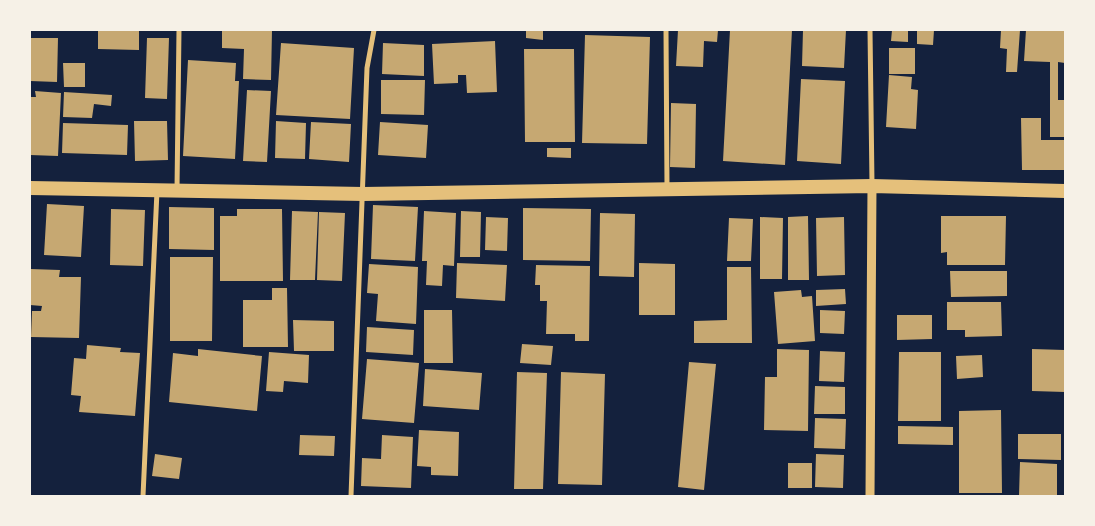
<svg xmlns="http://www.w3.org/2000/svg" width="1095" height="526" font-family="Commissioner,sans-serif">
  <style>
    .building { fill: #c6a872 }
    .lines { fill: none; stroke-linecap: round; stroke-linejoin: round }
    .minor { stroke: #e5c07b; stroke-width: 5 }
    .tertiary { stroke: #e5c07b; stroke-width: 9 }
    .trunk { stroke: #e5c07b; stroke-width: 14 }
  </style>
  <rect width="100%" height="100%" fill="#14213d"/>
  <!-- building -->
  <path class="building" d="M98,30H139V50L98,49Z
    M222,30H272L271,80L243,79L244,49L222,48Z
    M526,30H543V40L526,38Z
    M678,30H718L717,42L704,41L703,67L676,66Z
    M730,30H792L785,165L723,161Z
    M803,30H846L844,68L802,66Z
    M892,30H908V42L891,41Z
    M917,30H934L933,45L917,44Z
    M1001,30H1020L1017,72H1006L1007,49L1000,48Z
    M1026,30H1065V63L1058,62V100H1065V137H1050V62L1024,61Z
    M585,35L650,37L647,144L582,143Z
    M30,38H58L57,82L30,81Z
    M147,38H169L167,99L145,98Z
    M495,41L497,92L467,93L466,75H458V83L434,84L432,44Z
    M281,43L354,48L350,119L276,115Z
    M383,43L424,45V76L382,74Z
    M889,48H915V74H889Z
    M524,49H574L575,142H525Z
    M188,60L236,63L235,81H239L235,159L183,156Z
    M63,63H85V87H64Z
    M889,75L912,77L911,89L918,90L916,129L886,127Z
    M801,79L845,81L841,164L797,161Z
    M381,80H425L424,115L381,114Z
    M247,90L271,91L267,162L243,161Z
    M35,91L61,93L58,156L30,155V97H36Z
    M64,92L112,95L111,106L94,104L92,118L63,117Z
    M671,103L696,104L695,168L670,167Z
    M1021,118H1041V140H1065V170H1022Z
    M134,121H167L168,160L135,161Z
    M276,121L306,123L305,159L275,158Z
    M311,122L351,124L349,162L309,159Z
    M380,122L428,125L426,158L378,155Z
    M63,123L128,125L127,155L62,153Z
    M547,148H571V158L547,157Z
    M47,204L84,206L81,257L44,255Z
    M373,205L418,207L415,261L371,259Z
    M169,207L214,208V250L169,249Z
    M523,208L591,209L590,261L523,260Z
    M111,209L145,210L143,266L110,265Z
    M237,209H282L283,281H220V216H237Z
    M292,211L318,212L315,280H290Z
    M424,211L456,213L454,266L443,265L442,286L426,285L427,261H422Z
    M461,211L481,212L480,257H460Z
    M319,212L345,213L342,281L317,280Z
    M600,213L635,214L634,277L599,276Z
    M808,216L809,280H788V217Z
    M941,216H1006L1005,265H947V252L941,253Z
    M486,217L508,218L507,251L485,250Z
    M760,217L783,218L782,279H760Z
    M844,217L845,275L817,276L816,218Z
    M729,218L753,219L751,261H727Z
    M170,257H213L212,341H170Z
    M457,263L507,265L505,301L456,298Z
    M639,263L675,264V315H639Z
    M369,264L418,267L416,324L376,321L378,294L367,293Z
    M536,265L590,266L589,341H575V334H546L547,301H540V285H535Z
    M727,267H751L752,343H694V321L727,320Z
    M30,269L60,270L59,277H81L79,338L31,337L32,311H41L42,306L30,305Z
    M950,271H1007V296L951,297Z
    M272,288H287L288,347H243V300H272Z
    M845,289L846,304L816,306V290Z
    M801,290L802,297L812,296L815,341L778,344L774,292Z
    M947,302H1001L1002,336L965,337V330H947Z
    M424,310H452L453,363H424Z
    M820,310L845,311L844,334L820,333Z
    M897,315H932V339L897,340Z
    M293,320L334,321V351H294Z
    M367,327L414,330L413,355L366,352Z
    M522,344L553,346L551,365L520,363Z
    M87,345L121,348L120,352L140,353L135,416L79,412L81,396L71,395L74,358L86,359Z
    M198,349L262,356L257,411L169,402L173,353L198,356Z
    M777,349L809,350L808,431L764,430L765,377H777Z
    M1032,349L1065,350V392L1032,391Z
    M820,351L845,352L844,382L819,381Z
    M269,352L309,355L308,383L284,381L283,392L266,391Z
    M899,352H941V421H898Z
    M982,355L983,377L957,379L956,356Z
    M367,359L419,363L414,423L362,419Z
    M689,362L716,364L704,490L678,487Z
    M425,369L482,373L479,410L423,406Z
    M517,372L547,373L543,489H514Z
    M561,372L605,374L602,485L558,484Z
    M815,386L845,387V414H814Z
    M1001,410L1002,493H959V411Z
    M815,418L846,419L845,449L814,448Z
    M898,426L953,427V445L898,444Z
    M419,430L459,432L458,476L431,475V467L417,466Z
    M1018,434H1061V460L1018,459Z
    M300,435L335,436L334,456L299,455Z
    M382,435L413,437L411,488L361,486L362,458L381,459Z
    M155,454L182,458L179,479L152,476Z
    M816,454L844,455L843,488L815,487Z
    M1020,462L1057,464V496H1019Z
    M788,463H812V488H788Z"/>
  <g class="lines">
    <!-- minor -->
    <path class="minor" d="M666,30L667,187
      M870,30L872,184
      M177,189L179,30
      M143,496L157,191
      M351,496L367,68L374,30"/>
    <!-- tertiary -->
    <path class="tertiary" d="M870,496L872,186"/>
    <!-- trunk -->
    <path class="trunk" d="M30,188L363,194L872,186L1065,191"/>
  </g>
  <!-- border -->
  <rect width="1095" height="526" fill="none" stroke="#f6f1e7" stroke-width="62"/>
</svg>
